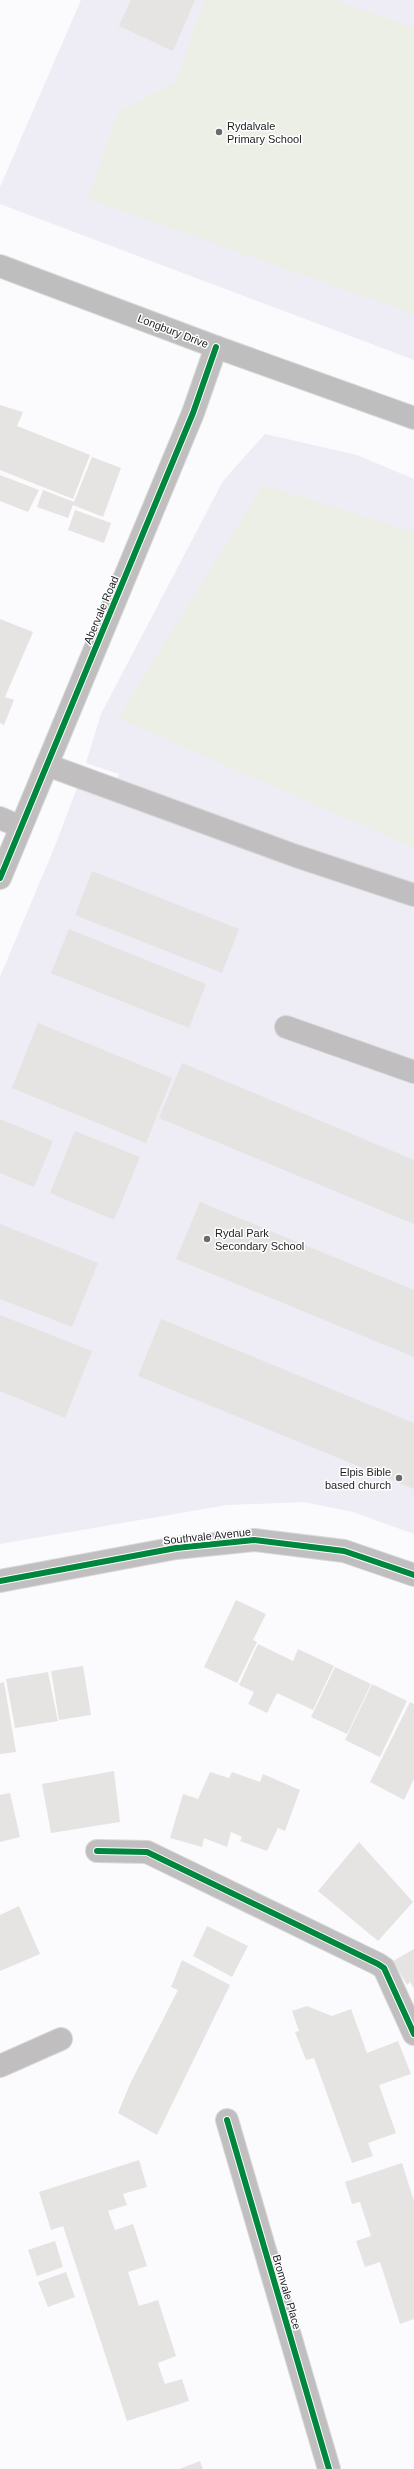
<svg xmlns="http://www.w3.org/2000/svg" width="414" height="2469" font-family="Arial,sans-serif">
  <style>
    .built { fill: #eeecf4 }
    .green { fill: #ecefe6 }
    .building { fill: #e6e3e3 }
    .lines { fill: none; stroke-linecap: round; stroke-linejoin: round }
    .lane-casing { stroke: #d8d7d9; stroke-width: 24 }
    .street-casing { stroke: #d8d7d9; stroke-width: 24 }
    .secondary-casing { stroke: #d8d7d9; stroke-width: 24 }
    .lane { stroke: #c0bebe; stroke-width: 22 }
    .street { stroke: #c0bebe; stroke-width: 22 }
    .secondary { stroke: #bfbebe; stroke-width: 22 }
    .cycleway-casing { stroke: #fff; stroke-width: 8 }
    .cycleway { stroke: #00873e; stroke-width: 6 }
    .poi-dot { fill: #6b6a6e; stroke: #fff; stroke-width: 1.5 }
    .labels { text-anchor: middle; stroke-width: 3; stroke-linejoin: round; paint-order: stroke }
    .poi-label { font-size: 11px; fill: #1e1d21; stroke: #fff; text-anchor: start }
    .street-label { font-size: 11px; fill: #1e1d21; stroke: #fff }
  </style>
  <rect width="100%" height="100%" fill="#fbfafd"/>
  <!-- built -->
  <path class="built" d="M81,0H414V360L0,204V187Z
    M265,434L357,455L414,479V1534L353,1512L304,1502L227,1505L0,1544V977L55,846L77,788L108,800L119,774L86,763L101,714L223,481Z"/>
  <!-- green -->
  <path class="green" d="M204,0H333L414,28V314L88,199L118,112L176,82Z
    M263,485L414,532V848L118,718Z"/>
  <!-- building -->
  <path class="building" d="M131,0H195L173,51L119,26Z
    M0,405L23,412L17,426L90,455L73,499L0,470Z
    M92,457L121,468L103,517L73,505L74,502L68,518L37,507L43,490L74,502Z
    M0,475L39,490L28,512L0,501Z
    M75,510L111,523L104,543L68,530Z
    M0,619L33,632L5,697L14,700L4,725L0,723Z
    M92,871L239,929L222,973L75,915Z
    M69,929L206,984L189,1028L51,973Z
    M38,1023L172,1078L146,1143L12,1088Z
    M182,1063L414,1160V1224L159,1118Z
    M0,1119L53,1141L34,1187L0,1173Z
    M75,1131L140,1157L114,1220L50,1193Z
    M200,1202L414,1290V1357L176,1259Z
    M0,1224L98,1263L72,1327L0,1299Z
    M0,1315L92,1351L65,1418L0,1391Z
    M161,1319L414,1423V1489L138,1376Z
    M236,1600L266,1614L253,1640L257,1642L237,1683L204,1667Z
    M258,1644L293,1661L298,1649L334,1666L313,1710L277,1693L267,1713L248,1704L254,1692L239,1685Z
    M83,1666L91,1715L59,1720L51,1671Z
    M335,1667L371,1684L347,1734L311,1717Z
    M48,1672L58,1721L15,1728L6,1679Z
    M4,1682L16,1752L0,1754V1683Z
    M372,1684L407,1701L380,1757L345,1740Z
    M410,1702L414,1704V1779L404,1800L370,1782Z
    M114,1771L120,1822L51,1833L42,1784Z
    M210,1772L229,1778L232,1772L260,1782L263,1774L300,1790L285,1831L278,1828L267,1851L240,1841L242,1837L231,1832L227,1847L204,1838L202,1847L170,1838L183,1794L198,1799Z
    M10,1793L20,1837L0,1842V1795Z
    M359,1842L413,1902L378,1941L318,1891Z
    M19,1906L40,1954L0,1971V1915Z
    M207,1926L248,1946L232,1977L193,1956Z
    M414,1949V1989L410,1982L407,1985L393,1961Z
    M182,1960L230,1985L157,2135L118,2113L130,2084L178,1990L171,1987Z
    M307,2006L332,2016L351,2009L367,2053L398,2041L411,2074L379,2085L396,2133L368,2143L373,2156L352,2163L314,2058L306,2060L295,2032L299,2031L292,2011Z
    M139,2160L147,2187L123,2194L127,2205L108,2211L115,2230L133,2224L147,2266L128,2272L139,2306L158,2300L176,2356L158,2363L159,2367L165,2384L182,2379L189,2401L127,2421L63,2226L51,2230L39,2192Z
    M402,2163L414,2201V2319L400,2324L380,2262L365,2267L356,2241L371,2236L360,2202L352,2204L345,2182Z
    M55,2241L63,2267L37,2276L28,2250Z
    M66,2272L75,2297L48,2307L38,2282Z
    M200,2461L203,2469H179Z"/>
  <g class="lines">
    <!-- lane casing -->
    <g class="lane-casing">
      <path id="lane" d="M47,765L296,856L414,895
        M286,1027L414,1072"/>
    </g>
    <!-- street casing -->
    <g class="street-casing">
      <path id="street" d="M0,818L21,827
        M0,878L193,413L216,347
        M0,1581L176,1548L254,1540L344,1551L414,1575
        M97,1851L147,1852L378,1964L384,1968L414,2034
        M0,2066L61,2039
        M227,2120L329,2469"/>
    </g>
    <!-- secondary casing -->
    <g class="secondary-casing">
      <path id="secondary" d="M0,266L216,347L414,418"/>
    </g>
    <!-- lane -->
    <use href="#lane" class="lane"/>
    <!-- street -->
    <use href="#street" class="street"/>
    <!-- secondary -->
    <use href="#secondary" class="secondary"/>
    <!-- cycleway casing -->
    <g class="cycleway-casing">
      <path id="cycleway" d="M0,878L193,413L216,347
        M0,1581L176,1548L254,1540L344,1551L414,1575
        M97,1851L147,1852L378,1964L384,1968L414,2034
        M227,2120L329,2469"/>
    </g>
    <!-- cycleway -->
    <use href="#cycleway" class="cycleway"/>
  </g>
  <!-- markers -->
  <g class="poi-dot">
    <circle cx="219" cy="132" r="4"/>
    <circle cx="207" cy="1239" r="4"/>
    <circle cx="399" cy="1478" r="4"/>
  </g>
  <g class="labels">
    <!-- poi labels -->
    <g class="poi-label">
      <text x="227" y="130">Rydalvale<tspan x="227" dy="13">Primary School</tspan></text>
      <text x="215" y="1237">Rydal Park<tspan x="215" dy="13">Secondary School</tspan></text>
      <text x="391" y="1476" text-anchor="end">Elpis Bible<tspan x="391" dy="13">based church</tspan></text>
    </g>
    <!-- street labels -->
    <g class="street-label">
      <text transform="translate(173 331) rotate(21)" y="4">Longbury Drive</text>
      <text transform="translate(101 610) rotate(-67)" y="4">Abervale Road</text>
      <text transform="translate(207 1536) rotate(-6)" y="4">Southvale Avenue</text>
      <text transform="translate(287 2292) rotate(74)" y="4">Bromvale Place</text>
    </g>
  </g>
</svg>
